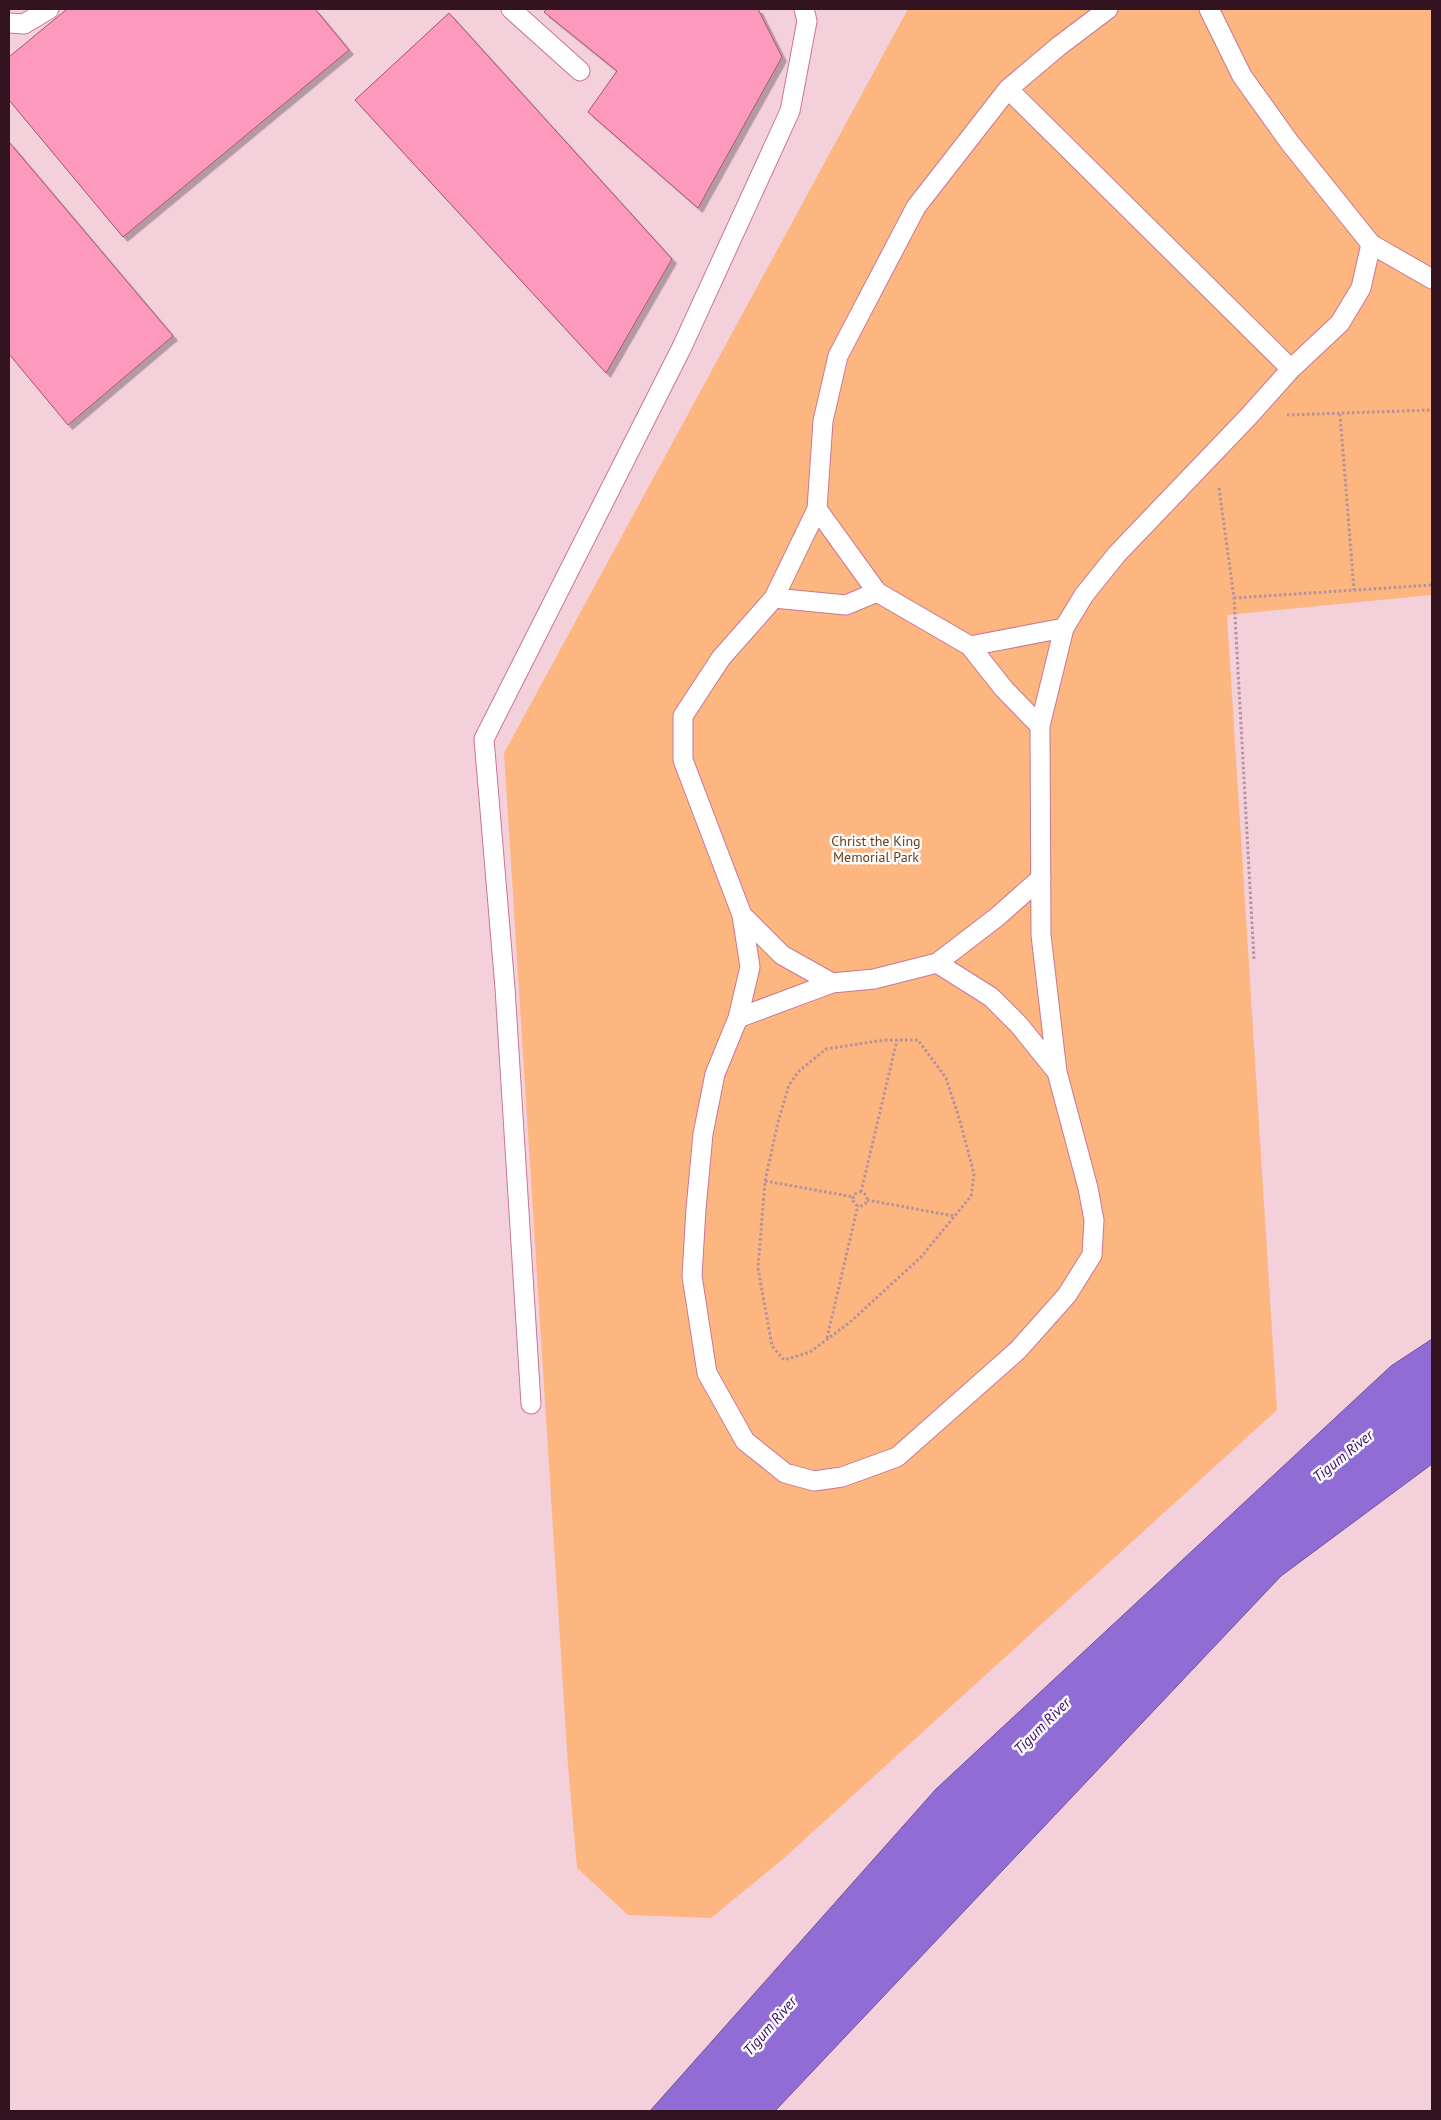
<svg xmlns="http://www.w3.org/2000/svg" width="1441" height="2120" font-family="'PT Sans',sans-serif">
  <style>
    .green { fill: #fdb680 }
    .water { fill: #916cd5; stroke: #74519e }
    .building { fill: #fc99bc; stroke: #a15470; filter: url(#shadow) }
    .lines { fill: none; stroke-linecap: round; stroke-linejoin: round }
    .lane-casing { stroke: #c87794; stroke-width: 21 }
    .path { stroke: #b4929d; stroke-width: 3; stroke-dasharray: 2.5 2.5; stroke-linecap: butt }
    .lane { stroke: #fff; stroke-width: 19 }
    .labels { text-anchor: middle; stroke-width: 5; stroke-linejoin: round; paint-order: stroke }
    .park-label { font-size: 14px; fill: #683f1d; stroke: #fcfcfc }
    .water-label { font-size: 15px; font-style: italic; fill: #39086b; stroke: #fcfcfc }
  </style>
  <defs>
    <filter id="shadow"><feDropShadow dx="4.5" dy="4.5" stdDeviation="0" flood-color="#0004"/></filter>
  </defs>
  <rect width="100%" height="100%" fill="#f4d0db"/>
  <!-- green -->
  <path class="green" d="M908,9H1432V595L1227,615L1277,1410L783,1859L711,1918L628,1915L577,1868L568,1766L504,753Z"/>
  <!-- water -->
  <path class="water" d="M1432,1339V1464L1281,1576L775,2111H650L936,1789L1391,1366Z"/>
  <!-- building -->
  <path class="building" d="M67,9H315L349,50L123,237L9,100V57Z
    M547,9H758L782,57L698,208L588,112L617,71L544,12Z
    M449,13L672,259L606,373L355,100Z
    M9,142L173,336L68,425L9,354Z"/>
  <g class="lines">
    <!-- lane casing -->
    <g class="lane-casing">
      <path id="lane" d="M511,9L580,71
        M9,23L24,24L49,9
        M1008,89L1291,369L1340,323L1361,288L1371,244L1290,143L1242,76L1209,9
        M1371,244L1432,279
        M817,509L823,421L838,356L916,207L1008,89L1059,46L1108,9
        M877,592L970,646L1004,689L1040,726
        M774,598L846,605L877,592L817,509L774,598L721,658L683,716V760L742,915L750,967L738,1018L715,1074L703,1134L696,1209L692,1276L707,1373L745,1441L785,1473L814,1481L842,1477L897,1457L1018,1350L1067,1295L1092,1255L1094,1220L1088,1188L1057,1072L1041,935L1040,726L1064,628L1084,595L1117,554L1249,416L1291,369
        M970,646L1064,628
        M742,915L782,955L832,983
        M937,963L997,917L1041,878
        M738,1018L832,983L874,979L937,963L991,997L1019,1025L1057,1072
        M531,1404L505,988L484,739L682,347L790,111L807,21L804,9"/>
    </g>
    <!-- path -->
    <path class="path" d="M1340,414L1354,590
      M1287,415L1432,410
      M1219,488L1234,598L1254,960
      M1234,598L1432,585
      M885,1040H918L946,1078L960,1121L974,1174L971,1196L921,1257L849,1323L810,1352L784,1360L772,1346L758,1268L765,1181L778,1122L789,1085L799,1071L826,1049Z
      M765,1181L854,1197
      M861,1192L897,1040
      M853 1199a7 7 0 1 1 14 0a7 7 0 1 1-14 0Z
      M867,1200L954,1216
      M827,1338L858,1205"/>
    <!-- lane -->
    <use href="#lane" class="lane"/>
  </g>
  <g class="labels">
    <!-- park labels -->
    <g class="park-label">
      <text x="876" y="846">Christ the King<tspan x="876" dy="16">Memorial Park</tspan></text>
    </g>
    <!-- water labels -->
    <g class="water-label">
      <text transform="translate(1343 1456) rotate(-39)" y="5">Tigum River</text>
      <text transform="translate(1042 1726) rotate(-45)" y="5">Tigum River</text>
      <text transform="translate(770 2026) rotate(-49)" y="5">Tigum River</text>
    </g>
  </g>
  <!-- border -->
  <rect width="1441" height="2120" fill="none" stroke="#32131f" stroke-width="20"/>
</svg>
